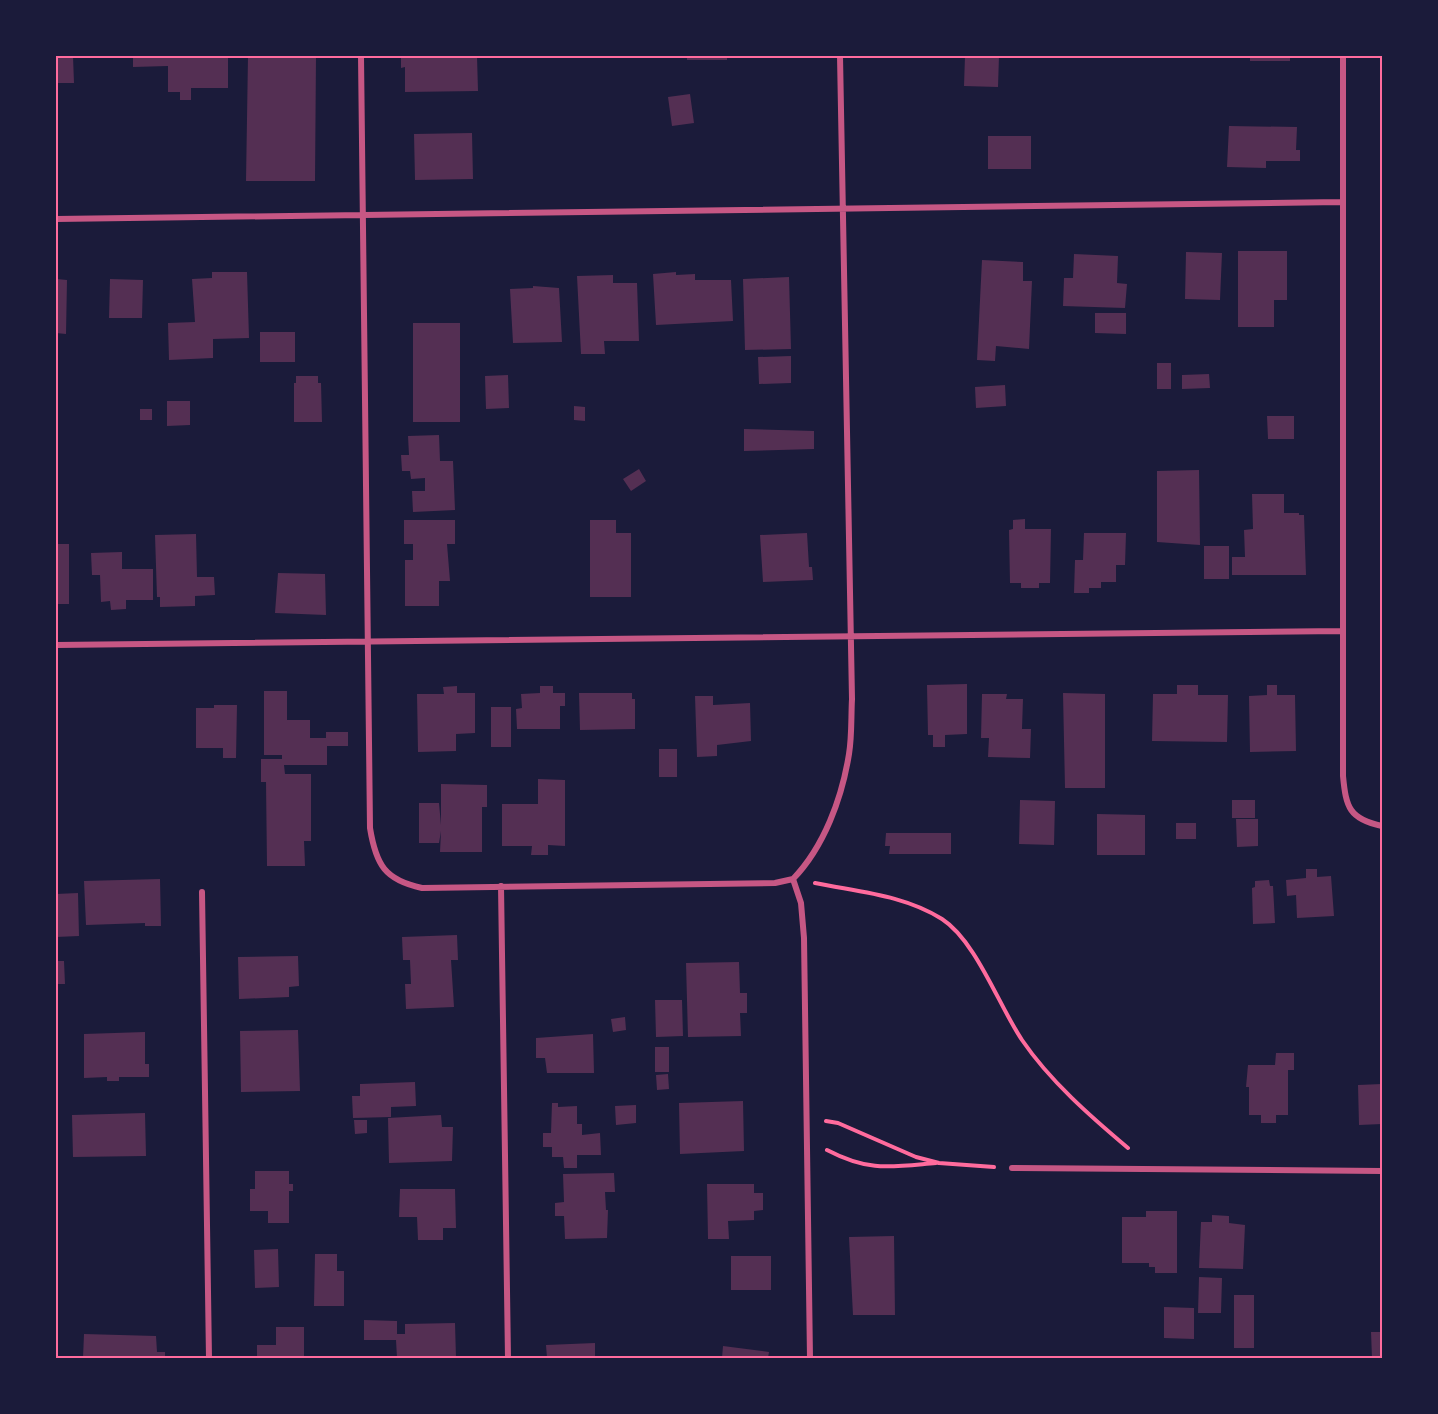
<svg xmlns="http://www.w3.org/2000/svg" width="1438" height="1414" font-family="'Fira Sans Condensed',sans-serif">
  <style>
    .building { fill: #542f53 }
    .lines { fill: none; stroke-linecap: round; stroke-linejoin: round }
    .path { stroke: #ff6b9d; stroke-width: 4 }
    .minor { stroke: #c65784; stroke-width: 6 }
    .neatline { fill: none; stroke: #ff6b9d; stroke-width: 2 }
  </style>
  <rect width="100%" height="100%" fill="#1b1b3a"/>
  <!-- building -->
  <path class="building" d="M56,56H73L74,83H56Z
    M133,56H228V88H191V100H180V92H168V66L133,67Z
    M248,56H316L315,181H246Z
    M401,56H477L478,91L405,92V67L401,68Z
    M687,56H727V60H687Z
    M965,56H999L998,87L964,86Z
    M1250,56H1290V61H1250Z
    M690,94L694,123L672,126L668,97Z
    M1229,126L1297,127L1296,150H1300V161H1266V168L1227,167Z
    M472,133L473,179L415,180L414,134Z
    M988,136H1031V169H988Z
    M1238,251H1287V300H1274V327H1238Z
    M1186,252L1222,253L1220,300L1185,299Z
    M1074,254L1118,256L1117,283L1127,284L1125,308L1063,306L1064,278H1073Z
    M982,260L1023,262V281H1032L1029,349L996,346L995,361L977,360Z
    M56,271H58L57,279L67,280L66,334L56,333Z
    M212,272H247L249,338L213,339V358L169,360L168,323L195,322L192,279L212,278Z
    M676,272V275L695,274V280H731L733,321L656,325L653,274Z
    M613,275V283H637L639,341H604L605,354H581L577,276Z
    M789,277L791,349L745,350L743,279Z
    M110,279L143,280L142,318H109Z
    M533,286L559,288L562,342L513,343L510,289L533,288Z
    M1095,313H1126V334L1095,333Z
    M413,323H460V422H413Z
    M260,332H295V362H260Z
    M791,356V383L759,384L758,357Z
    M1157,363H1171V389H1157Z
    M1209,374L1210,388L1182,389V375Z
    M508,375L509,408L486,409L485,376Z
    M296,376H318V383H321L322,422H294V383H296Z
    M1005,385L1006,406L976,408L975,387Z
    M167,401H190V425L167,426Z
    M574,406L585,407V421L574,420Z
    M140,409H152V420H140Z
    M1267,416H1294V439H1268Z
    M744,429L814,431V449L744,451Z
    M439,435L440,461H453L455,510L413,512L412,491H425V478L411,479L410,471H402L401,455H409L408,436Z
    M639,469L646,481L631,491L623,479Z
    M1199,470L1200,545L1157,542V471Z
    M1252,494H1284V513H1299V515H1304L1306,575H1232V557H1245L1244,530L1253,529Z
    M1025,519V529H1051L1050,583H1039V588H1021V583H1010L1009,530L1013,529V520Z
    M404,520H455V544H447L450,581H439V606H405V560H413V544H404Z
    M590,520H616V533H631V597H590Z
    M807,533L809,567H812L813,580L763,582L760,535Z
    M1084,533H1126L1125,565H1116V582H1101V588H1089V593H1074L1075,560H1083Z
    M196,534L197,577H214L215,595L195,596V606L160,607V597H157L155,535Z
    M56,544H69V604H56Z
    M1204,546H1229V579H1204Z
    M122,552V569H153V600H126V609L111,610L110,601L101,602L100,575H92L91,553Z
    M278,573L325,574L326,615L275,613Z
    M967,684V734L945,735V747H933V735H928L927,685Z
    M1177,685H1198V695H1228L1227,742L1152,741L1153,694H1177Z
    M1267,685H1277V695H1295L1296,751L1250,752L1249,696L1267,695Z
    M457,686V693H475V733L456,734V751L418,752L417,694H444L443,687Z
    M540,686H553V693H565V706H560V729H517L516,709L522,708L521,694L540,693Z
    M264,691H287V720H310V738H326V732H348V746H327V765H284L285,774H311V841H304L305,866H267L266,782H261V759H282V755H264Z
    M579,693H632V699H635V729L580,730Z
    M1063,693L1105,694V788H1065Z
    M982,694H1007L1006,699H1023L1022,729H1031L1030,758L988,757L989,738H981Z
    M695,696H713V705L750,703L751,741L717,745V756L697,757Z
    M214,705H237L236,758H223V748H196V708H214Z
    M491,707H511V747H491Z
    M659,749H677V777H659Z
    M538,779L565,780V846L548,845V855H531L532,846H502V804H538Z
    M441,784L487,785V807H482V852H440L441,831L439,843H419V803H439L441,825Z
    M1020,800L1055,801L1054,845L1019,844Z
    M1232,800H1255V818H1232Z
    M1097,814L1145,815V855H1097Z
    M1236,819H1258V846L1237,847Z
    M1176,823H1196V839H1176Z
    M886,833H951V854H889L890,846H885Z
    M1306,869H1317V877L1331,876L1334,916L1297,918L1296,895L1287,896L1286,880L1306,878Z
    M160,879L161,926H145V923L86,925L84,881Z
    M1269,880L1270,886H1273L1275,923L1253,924L1252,888L1255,887V881Z
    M78,893L79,936L56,937V894Z
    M457,935L458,960H451L454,1007L406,1009L405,984H411L410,960H403L402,937Z
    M298,956L299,986L289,987V997L239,999L238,957Z
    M56,961H64L65,984H56Z
    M739,962L740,993H747V1013H740L741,1036L688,1037L686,963Z
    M655,1000H682L683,1036L656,1037Z
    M625,1017L626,1030L613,1032L611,1019Z
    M298,1030L300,1091L241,1092L240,1031Z
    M145,1032V1064H149V1077H119V1081H107V1077L84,1078V1034Z
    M593,1034L594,1073H547L545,1058H536V1038Z
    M655,1047H669V1072H655Z
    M1276,1053H1294V1070H1288V1115H1276V1123H1261V1115H1249V1087H1246L1248,1065H1275Z
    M668,1074L669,1089L657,1090L656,1075Z
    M415,1082L416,1106L391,1107V1117L353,1118L352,1096H360V1084Z
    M1382,1084V1124L1359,1125L1358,1085Z
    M743,1101L744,1151L680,1154L679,1103Z
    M552,1103H558V1107L577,1106V1124H582V1135L600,1133L601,1155H577V1168H564L563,1157H552V1147H543V1133H551Z
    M636,1105V1123L616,1125L615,1106Z
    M145,1113L146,1156L73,1157L72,1115Z
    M441,1115L442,1127H453L452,1161L389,1163L388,1118Z
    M354,1120H367V1133L355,1134Z
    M255,1171H289V1184H293V1191H289V1223H268V1211H250V1189H255Z
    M614,1173L615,1192H605L606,1210H608L607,1238L565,1239L564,1216H555V1203L564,1202L563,1174Z
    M707,1184H754V1193H763V1210L754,1211V1220L728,1221L729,1239H708Z
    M400,1189H455L456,1228H443V1240H418L417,1217H399Z
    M1146,1211H1177V1273H1155V1267H1149V1263H1122V1217H1146Z
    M1212,1215L1229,1216V1223L1245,1225L1243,1269L1199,1268L1201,1222H1212Z
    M894,1236L895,1315H853L849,1237Z
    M278,1249L279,1287L255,1288L254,1250Z
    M315,1254H337V1271H344V1306H314Z
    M731,1256H771V1290H731Z
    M1199,1277L1222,1278L1221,1313H1198Z
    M1234,1295H1254V1348H1234Z
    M1164,1307L1194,1308V1339L1164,1338Z
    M364,1320L397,1321V1334H405V1324L455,1323L456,1358H397L396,1340H364Z
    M276,1327H304V1358H257V1345H276Z
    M1371,1332H1382V1358H1372Z
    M84,1334L156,1336L157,1352H165V1358H83Z
    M595,1343V1358H547L546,1345Z
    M723,1346L769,1352L768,1358H722Z"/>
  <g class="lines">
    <!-- path -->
    <path class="path" d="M815,883C859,892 904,895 942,919C976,941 999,1006 1022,1040C1050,1081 1090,1116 1128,1148
      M826,1121L838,1123L916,1157L939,1163L994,1167
      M827,1150C869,1172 890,1167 936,1163"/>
    <!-- minor -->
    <path class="minor" d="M361,56L370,828C376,865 385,880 422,888L775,883L793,879
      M1343,56V776C1346,807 1349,819 1382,826
      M56,219L1341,202
      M56,645L1343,631
      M793,879C824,847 842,798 849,754C852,736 851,717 852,699L840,56
      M793,879L801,903L804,938L810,1358
      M501,886L508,1358
      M202,892L209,1358
      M1012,1168L1382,1171"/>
  </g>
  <!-- border -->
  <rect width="1438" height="1414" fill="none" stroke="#1b1b3a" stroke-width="114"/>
  <rect x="57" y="57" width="1324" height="1300" class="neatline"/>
</svg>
